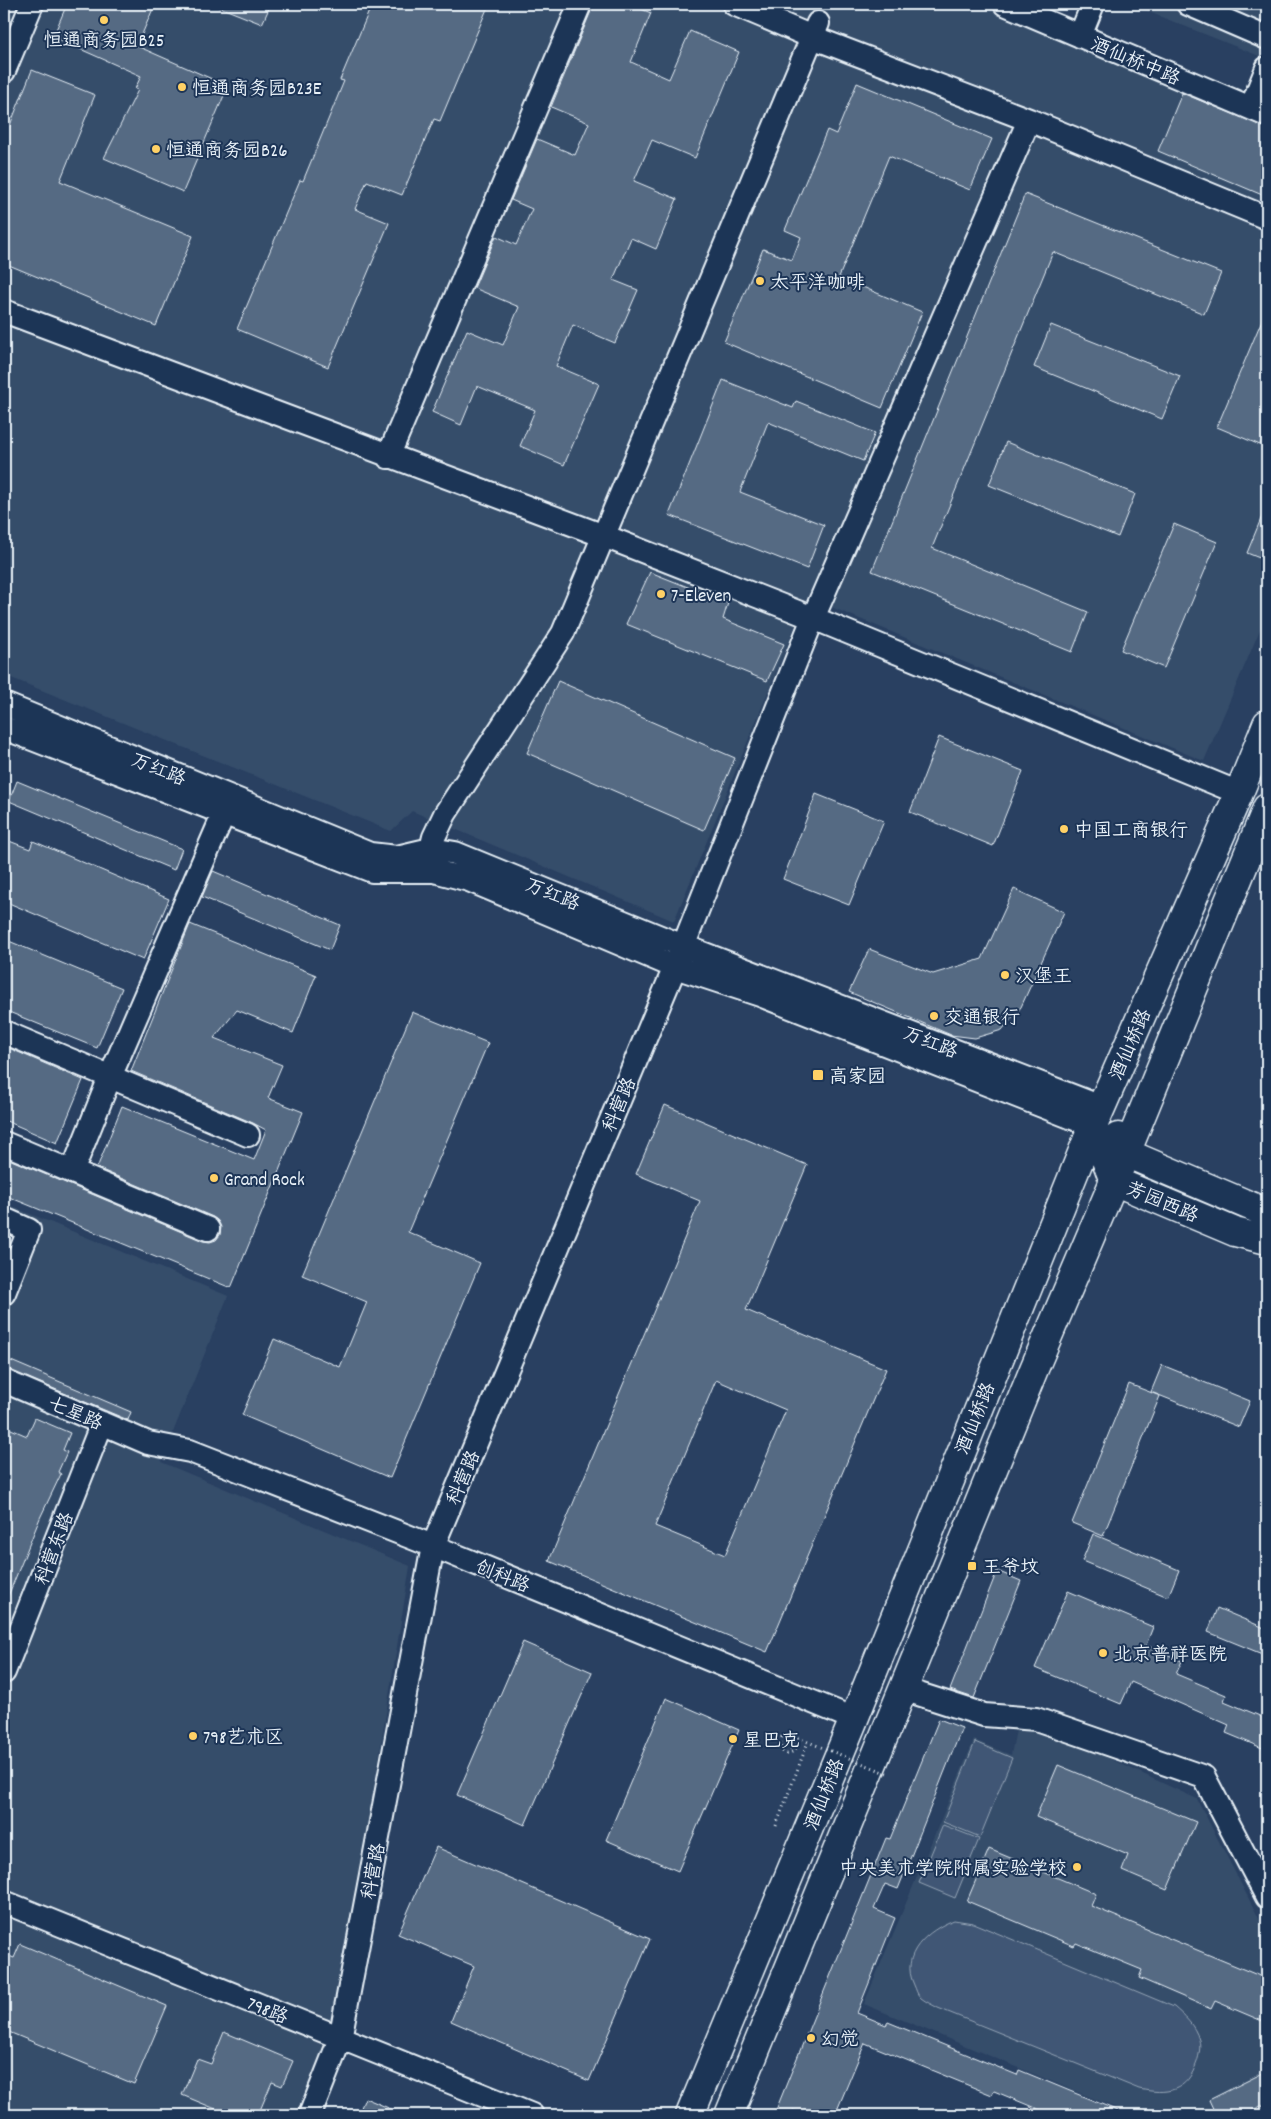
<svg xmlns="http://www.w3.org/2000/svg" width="1271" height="2119" font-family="Dekko,'LXGW WenKai TC',sans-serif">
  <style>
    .built { fill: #364d6b }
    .green { fill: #415774; stroke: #94a4b6 }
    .building { fill: #556a83; stroke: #e8f1f8; fill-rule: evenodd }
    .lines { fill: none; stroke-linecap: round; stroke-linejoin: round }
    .minor-casing { stroke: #e8f1f8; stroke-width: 26 }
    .major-casing { stroke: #e8f1f8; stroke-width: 31 }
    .path { stroke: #e8f1f8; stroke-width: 3; stroke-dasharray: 1 4; stroke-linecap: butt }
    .minor { stroke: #1d3557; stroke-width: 22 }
    .major { stroke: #1d3557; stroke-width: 28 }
    .path-bridge { stroke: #e8f1f8; stroke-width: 3; stroke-dasharray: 1 4; stroke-linecap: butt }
    .poi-dot { fill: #ffd166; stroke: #1d3557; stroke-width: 2 }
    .labels { text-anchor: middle; stroke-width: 4; stroke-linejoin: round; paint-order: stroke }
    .poi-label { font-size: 19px; fill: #e8f1f8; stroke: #1d3557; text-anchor: start }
    .street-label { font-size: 19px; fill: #e8f1f8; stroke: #1d3557 }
  </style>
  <rect width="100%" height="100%" fill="#294061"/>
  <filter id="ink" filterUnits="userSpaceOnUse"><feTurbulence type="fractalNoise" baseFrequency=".02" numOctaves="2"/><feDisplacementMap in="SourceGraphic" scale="10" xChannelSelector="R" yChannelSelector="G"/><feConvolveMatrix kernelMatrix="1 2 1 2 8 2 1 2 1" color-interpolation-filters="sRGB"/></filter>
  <g filter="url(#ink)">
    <!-- built -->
    <path class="built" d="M4,4H1028L1267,103V613L1204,761L807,597L674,921L412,811L391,831L4,675Z
      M1129,4H1267V59Z
      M4,1203L228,1296L161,1462L410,1566L333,2041L302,2115H4Z
      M1016,1730L1056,1734L1197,1799L1267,1934V2115H1133L864,2004L974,1740L1011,1755Z"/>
    <!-- green -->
    <path class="green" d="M975,1742L1012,1758L980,1837L943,1822Z
      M943,1825L979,1839L955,1898L919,1883Z
      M954,1920L973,1923L1174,2007C1184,2016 1195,2025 1199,2040C1201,2046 1199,2056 1197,2062C1187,2092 1167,2095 1139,2089L938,2008C933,2005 926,2002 921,1998C917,1995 916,1989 914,1985C899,1954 928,1930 954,1920Z"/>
    <!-- building -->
    <path class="building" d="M67,4H155L137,46L228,86L183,192L104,158L138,90L135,89L141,76L53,37Z
      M212,4H271L262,24Z
      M372,4H489L440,121L434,119L402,195L367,181L355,209L389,223L328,367L237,329L300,180L303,181L344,81L340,80Z
      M594,4H629L651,13L631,62L669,79L690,31L739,52L695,158L652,140L634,181L677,199L656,249L631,238L613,280L638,290L615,343L573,325L556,366L599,384L564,465L520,446L535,410L477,386L461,425L432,412L467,330L503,345L519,307L474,288L496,236L516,245L532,209L511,200L537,139L575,155L589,123L551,107Z
      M32,70L95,95L60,181L193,236L156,326L4,263V140Z
      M857,83L992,139L970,190L889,156L839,277L922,312L882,408L724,342L763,249L792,260L801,237L785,230L827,130L836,134Z
      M1182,93L1267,128V197L1158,151Z
      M1025,194L1221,273L1204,314L1053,252L932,548L1088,612L1072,652L872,571Z
      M1267,308V427L1260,445L1217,427Z
      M1051,325L1180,376L1162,419L1034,367Z
      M723,380L793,408L796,401L875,433L863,461L768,422L740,492L824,525L807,569L669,515Z
      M1006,442L1135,494L1118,537L989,485Z
      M1267,504V561L1247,553Z
      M1174,524L1217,542L1164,668L1121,650Z
      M650,572L728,603L723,619L784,644L767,681L626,624Z
      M558,681L735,758L704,830L527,753Z
      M939,737L1023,771L993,846L910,812Z
      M17,781L182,849L174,870L9,801Z
      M816,794L884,821L849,905L783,879Z
      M4,839L30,849L33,841L169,899L143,960L4,901Z
      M213,871L340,925L330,950L202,897Z
      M1014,889L1064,912L1021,1007L1002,1030L975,1038L951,1035L849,992L869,949L933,974L982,959Z
      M190,924L316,975L293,1033L237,1010L214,1038L282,1065L268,1098L303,1112L231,1288L4,1195V1157L203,1241L210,1242L216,1240L220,1235L221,1227L218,1221L213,1217L97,1168L122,1106L254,1160L266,1130L253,1123L131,1071Z
      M4,939L122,988L97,1048L4,1010Z
      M412,1012L488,1043L408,1232L480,1263L390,1478L242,1415L274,1339L340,1367L367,1302L302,1275Z
      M4,1046L83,1080L57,1143L4,1120Z
      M665,1105L807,1165L746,1310L886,1369L767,1652L549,1561L700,1201L636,1174ZM716,1380L786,1410L725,1555L655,1526Z
      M4,1358L131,1412L128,1420L4,1368Z
      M1162,1365L1250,1401L1239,1427L1151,1392Z
      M1129,1384L1160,1396L1103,1536L1072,1523Z
      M35,1418L70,1433L63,1450L67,1452L58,1472L61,1474L40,1518L4,1606V1426L27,1436Z
      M1093,1534L1179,1570L1168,1597L1082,1561Z
      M997,1571L1021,1581L974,1698L950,1690Z
      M1068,1591L1153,1627L1146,1645L1182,1661L1176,1674L1226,1695L1224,1701L1267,1719V1750L1226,1733L1229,1725L1131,1682L1121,1704L1035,1668Z
      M1217,1608L1267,1629V1656L1208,1632Z
      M523,1642L592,1672L525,1825L457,1795Z
      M666,1698L739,1730L678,1871L606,1840Z
      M939,1719L962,1728L898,1889L885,1884L874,1909L895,1918L857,2013L886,2025L888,2022L1017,2075L1019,2070L1128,2115H1052L994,2091L992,2095L865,2043L835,2115H807L793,2110L791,2115H774L886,1838L890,1839Z
      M1058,1765L1196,1822L1167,1890L1122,1871L1128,1855L1036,1817Z
      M436,1847L650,1939L589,2081L451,2021L474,1966L398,1934Z
      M989,1849L1096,1894L1091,1906L1267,1979V2023L1215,2001L1211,2009L1139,1978L1142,1970L1076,1943L1074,1946L967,1901Z
      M20,1944L167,2006L134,2084L4,2030V1954L14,1958Z
      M224,2032L293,2061L282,2086L272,2082L258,2115H215L218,2110L182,2095L197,2059L211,2064Z
      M1267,2071V2103L1243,2115H1216L1209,2100Z
      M365,2098L405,2115H358Z"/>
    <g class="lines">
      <!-- minor casing -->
      <g class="minor-casing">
        <path id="minor" d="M734,4L812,37L1029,120L1267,218
          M1005,4L1267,115
          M1188,4L1267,38
          M1080,36L1093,4
          M4,71L32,4
          M1251,108L1267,68
          M4,311L604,536L813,618L1239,793
          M388,457L580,4
          M4,704L370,854L397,857L431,849L455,853L663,938L1101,1107
          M4,728L372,871H434L469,880L675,967L760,995L1093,1126
          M431,849L434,837L445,814L563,633L818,23
          M4,1032L248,1135
          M4,1143L208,1229
          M72,1172L110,1077L224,813
          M4,1219L29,1230L4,1293
          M4,1381L148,1443L190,1451L433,1546L854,1719
          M4,1672L102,1423
          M903,1689L984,1715L1036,1719L1204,1777L1267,1897
          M4,1902L532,2115
          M310,2115L340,2039L433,1546L675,967L813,618L1029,120"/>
      </g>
      <!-- major casing -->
      <g class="major-casing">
        <path id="major" d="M1093,1126L1114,1181L1235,1232L1267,1240
          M1118,1137L1126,1153L1267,1213
          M690,2115L854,1719L1093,1126L1239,793L1267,724
          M729,2115L1034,1369L1126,1153L1267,808"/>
      </g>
      <!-- path -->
      <path class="path" d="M791,1749L787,1746V1743L790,1740L794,1742L797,1747L795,1751L787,1754L782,1751L780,1743L782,1737L793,1736
        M776,1826L808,1742"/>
      <!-- minor -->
      <use href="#minor" class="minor"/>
      <!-- major -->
      <use href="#major" class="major"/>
      <!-- path-bridge -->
      <path class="path-bridge" d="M793,1736L889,1774"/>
    </g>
  </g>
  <!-- markers -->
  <g class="poi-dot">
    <circle cx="104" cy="20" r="5"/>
    <circle cx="182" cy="87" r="5"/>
    <circle cx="156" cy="149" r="5"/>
    <circle cx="760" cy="281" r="5"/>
    <circle cx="661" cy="594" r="5"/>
    <circle cx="1064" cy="829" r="5"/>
    <circle cx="1005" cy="975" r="5"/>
    <circle cx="934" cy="1016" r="5"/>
    <rect x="812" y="1069" width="12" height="12" rx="2.5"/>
    <circle cx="214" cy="1178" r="5"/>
    <rect x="967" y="1561" width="10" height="10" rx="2.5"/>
    <circle cx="1103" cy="1653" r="5"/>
    <circle cx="193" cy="1736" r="5"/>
    <circle cx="733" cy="1739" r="5"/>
    <circle cx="1077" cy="1867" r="5"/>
    <circle cx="811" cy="2038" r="5"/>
  </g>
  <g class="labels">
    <!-- poi labels -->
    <g class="poi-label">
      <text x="104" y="46" text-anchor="middle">恒通商务园B25</text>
      <text x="192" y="94">恒通商务园B23E</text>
      <text x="166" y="156">恒通商务园B26</text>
      <text x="770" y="288">太平洋咖啡</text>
      <text x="671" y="601">7-Eleven</text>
      <text x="1074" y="836">中国工商银行</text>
      <text x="1015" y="982">汉堡王</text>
      <text x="944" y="1023">交通银行</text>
      <text x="829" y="1082">高家园</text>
      <text x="224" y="1185">Grand Rock</text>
      <text x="982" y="1573">王爷坟</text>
      <text x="1113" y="1660">北京普祥医院</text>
      <text x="203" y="1743">798艺术区</text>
      <text x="743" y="1746">星巴克</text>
      <text x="1067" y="1874" text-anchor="end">中央美术学院附属实验学校</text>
      <text x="821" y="2045">幻觉</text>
    </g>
    <!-- street labels -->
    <g class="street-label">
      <text transform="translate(1136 60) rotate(23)" y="7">酒仙桥中路</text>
      <text transform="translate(159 768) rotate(22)" y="7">万红路</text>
      <text transform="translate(553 893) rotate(22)" y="7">万红路</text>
      <text transform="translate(931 1041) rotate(21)" y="7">万红路</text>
      <text transform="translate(1129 1044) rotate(-66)" y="7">酒仙桥路</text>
      <text transform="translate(618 1104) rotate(-67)" y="7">科营路</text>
      <text transform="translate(1163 1201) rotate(23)" y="7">芳园西路</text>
      <text transform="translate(76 1412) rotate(23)" y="7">七星路</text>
      <text transform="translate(974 1418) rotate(-68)" y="7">酒仙桥路</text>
      <text transform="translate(462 1477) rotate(-67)" y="7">科营路</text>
      <text transform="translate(53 1548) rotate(-69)" y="7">科营东路</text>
      <text transform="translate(503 1575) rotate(22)" y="7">创科路</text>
      <text transform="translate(823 1794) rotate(-68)" y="7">酒仙桥路</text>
      <text transform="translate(372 1871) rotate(-79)" y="7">科营路</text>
      <text transform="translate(268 2009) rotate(22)" y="7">798路</text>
    </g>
  </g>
  <!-- margin -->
  <rect width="1271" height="2119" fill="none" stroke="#1d3557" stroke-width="20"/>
  <rect x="10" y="10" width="1251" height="2099" fill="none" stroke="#e8f1f8" stroke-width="2" filter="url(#ink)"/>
</svg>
